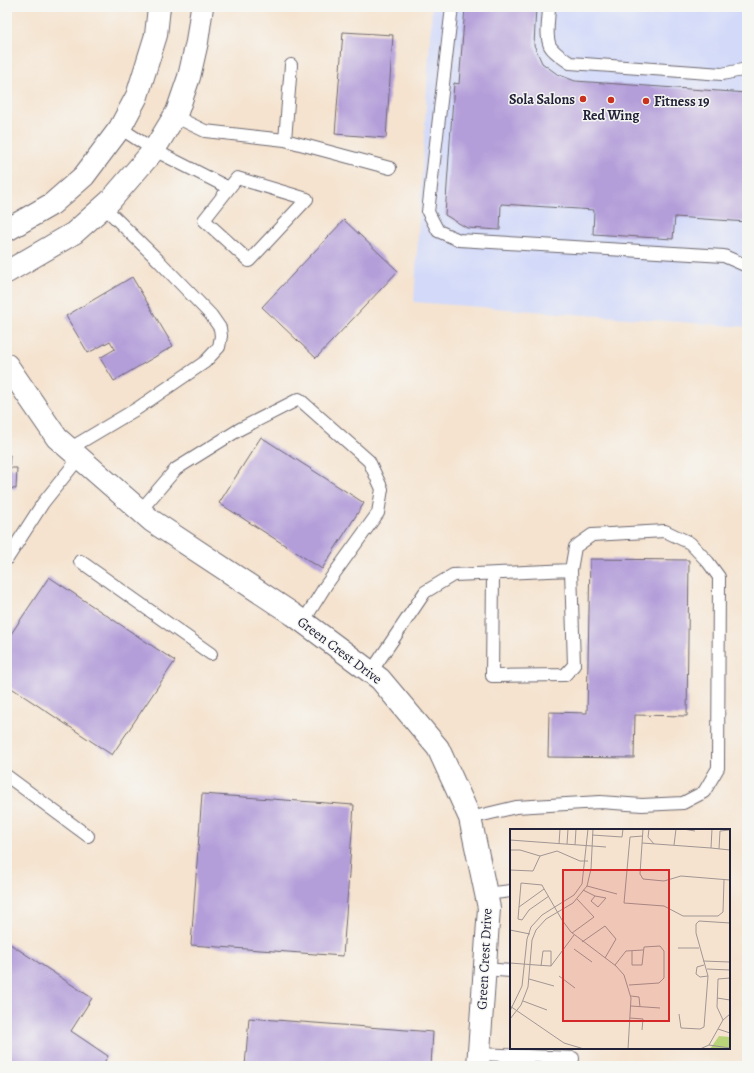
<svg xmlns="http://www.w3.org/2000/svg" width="754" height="1073" font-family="Alegreya,serif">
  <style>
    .built { fill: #d2d9f9 }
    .building { fill: #b49ed9 }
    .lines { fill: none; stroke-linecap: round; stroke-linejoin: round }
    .lane-casing { stroke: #6c666f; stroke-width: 14 }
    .street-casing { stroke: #6c666f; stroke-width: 24 }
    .lane { stroke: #fff; stroke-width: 12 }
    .street { stroke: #fff; stroke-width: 22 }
    .poi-dot { fill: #c8321e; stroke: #f6f6f2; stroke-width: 1.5 }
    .labels { text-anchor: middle; stroke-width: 3; stroke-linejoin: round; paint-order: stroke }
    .poi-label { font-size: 14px; font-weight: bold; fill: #22223b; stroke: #f6f6f2; text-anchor: end }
    .street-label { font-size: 14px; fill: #22223b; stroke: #f6f6f2 }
    .inset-road { fill: none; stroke: #a19694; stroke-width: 1 }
    .view { fill: #d62828; fill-opacity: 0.15; stroke: #d62828; stroke-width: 2 }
    .inset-edge { fill: none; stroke: #22223b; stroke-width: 2 }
  </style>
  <rect width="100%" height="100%" fill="#f6f6f2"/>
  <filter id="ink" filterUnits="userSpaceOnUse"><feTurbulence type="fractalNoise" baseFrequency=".025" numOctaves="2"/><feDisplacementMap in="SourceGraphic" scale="8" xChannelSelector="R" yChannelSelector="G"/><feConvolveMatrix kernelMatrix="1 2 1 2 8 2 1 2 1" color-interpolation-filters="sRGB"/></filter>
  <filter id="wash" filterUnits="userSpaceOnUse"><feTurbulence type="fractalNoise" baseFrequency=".012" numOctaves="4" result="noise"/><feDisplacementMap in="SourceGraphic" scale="16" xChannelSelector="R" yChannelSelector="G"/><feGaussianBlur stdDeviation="0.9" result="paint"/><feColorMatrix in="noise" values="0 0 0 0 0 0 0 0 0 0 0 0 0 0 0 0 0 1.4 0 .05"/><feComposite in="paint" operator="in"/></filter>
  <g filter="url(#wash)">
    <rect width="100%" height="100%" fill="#f5e3cf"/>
    <!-- built -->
    <path class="built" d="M432,7H747V327L414,302Z"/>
    <g id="blocks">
      <!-- building -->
      <path class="building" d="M465,7H536L534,45L542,63L557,74L575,81L747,93V222L675,217L673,239L593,234L594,210L501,204L500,230L467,228L445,215L454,83L459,84Z
        M343,32L393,35L386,138L335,134Z
        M344,220L398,271L316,358L262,307Z
        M132,277L173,346L114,381L100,358L115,349L110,341L88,353L66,316Z
        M261,437L364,503L322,569L219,503Z
        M7,454L10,455L9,468H17L16,489L7,488Z
        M590,559L689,560L687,716L635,715L634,758L548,757L549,712L587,713Z
        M49,577L175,661L112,755L7,685V640Z
        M202,794L354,805L343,956L191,945Z
        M7,942L92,998L71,1031L108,1056L102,1066H11L7,1063Z
        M249,1018L433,1032L431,1066H245Z"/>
    </g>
  </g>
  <g filter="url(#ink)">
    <use href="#blocks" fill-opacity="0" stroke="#6c666f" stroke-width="1"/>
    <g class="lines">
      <!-- lane casing -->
      <g class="lane-casing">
        <path id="lane" d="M452,7L428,212L438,231L459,240L724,256L747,266
          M549,7C549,19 545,35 550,46C554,53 563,58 570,63L722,74L747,69
          M174,116L205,131L285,140L390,168
          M120,128L154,150L229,188
          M285,140L291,65
          M237,178L307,199L249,261L204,220Z
          M69,449L138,408L205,362L219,347L221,336L220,328L211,315L158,260L104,207
          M140,511L176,469L240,429L299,399L369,461L382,489L378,513L326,585L303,622
          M7,559L43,503L79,458
          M80,561L211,654
          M371,672L425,592L453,575L571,570
          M7,776L88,836
          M470,818L516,807L600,802L642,805L683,803L704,792L718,768L719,577L708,562L690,543L665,531L592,535L575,547L571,570L574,665L565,675L492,676L493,574
          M486,894L511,891
          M484,969L511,971
          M478,1054L573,1058L572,1066"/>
      </g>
      <!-- street casing -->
      <g class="street-casing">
        <path id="street" d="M7,230L52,204L84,176L120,128L137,96L156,35L159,7
          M7,272L74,233L110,201L154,150L177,112L189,77L197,42L202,7
          M7,365L57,438L152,521L294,615L380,679L438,748L470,818L489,908L478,1066"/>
      </g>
      <!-- lane -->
      <use href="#lane" class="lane"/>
      <!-- street -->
      <use href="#street" class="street"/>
    </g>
  </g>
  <!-- markers -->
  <g class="poi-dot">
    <circle cx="583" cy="99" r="4"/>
    <circle cx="611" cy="100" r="4"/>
    <circle cx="646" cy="101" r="4"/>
  </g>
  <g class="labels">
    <!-- poi labels -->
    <g class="poi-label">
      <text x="575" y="104">Sola Salons</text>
      <text x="654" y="106" text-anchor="start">Fitness 19</text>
      <text x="611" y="120" text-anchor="middle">Red Wing</text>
    </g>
    <!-- street labels -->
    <g class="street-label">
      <text transform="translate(340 650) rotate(37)" y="5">Green Crest Drive</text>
      <text transform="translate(484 959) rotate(-87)" y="5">Green Crest Drive</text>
    </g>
  </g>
  <!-- overview -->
  <g transform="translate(510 829)">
    <rect width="220" height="220" fill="#f5e3cf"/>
    <path d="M209,207L220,208V220H200Z" fill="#b9d379"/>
    <path class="inset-road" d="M133,0L130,45L133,50L154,52L171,47L220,51M139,0L138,8L144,15M173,0L185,2M82,6L112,8L113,0M133,7L120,8L114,74L154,77L173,87H208L213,83L214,51M0,11L96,18M132,14L201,19L202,0M49,15L50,0M57,15L58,0M65,16L66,0M164,16L166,0M201,19L220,21M209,20L210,2L220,1M0,21H10L30,27L47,22L70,32H78M0,41L23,42L30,27M77,57L107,65M73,61L85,67L96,69L88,78L81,72L85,67M39,67L19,81L12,91L8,90L11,54L32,56L33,58L52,91L61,103L106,137L114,146L121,169L118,220M9,78L34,60M0,101L20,105M62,104L84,88L67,70M72,113L95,97L106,110L95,129M168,119H189M64,120L82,133M193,132L219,133M0,134L26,136L41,137V122H33L31,137M105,136L116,122L133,121M194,136L187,138L186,145L190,148L198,147M41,137L64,106M197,140L220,141M49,147L65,159M19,150L44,157M119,156L149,154L154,149V122L150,117L134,118L132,136H122V122M121,167L129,168L130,178M207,169L220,171M13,172L37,181M0,177L54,214L74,220M121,177L150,179M0,182L12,157L17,110L21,98L32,86L64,66L72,55L78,0M169,185L171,199L190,200L194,198L198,147L186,104V95L189,92L220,94M120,189L133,190L132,201M0,190L11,176L18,158L22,111L26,101L36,90L63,74L77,57L81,40L83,0M213,191L207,178L208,150L220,149M208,200L220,204M199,216L220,219M190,220L199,216L213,191L220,185"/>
    <path class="view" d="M53,41H159V192H53Z"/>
    <rect width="220" height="220" class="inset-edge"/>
  </g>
  <!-- margin -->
  <rect width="754" height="1073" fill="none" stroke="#f6f6f2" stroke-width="24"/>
</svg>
